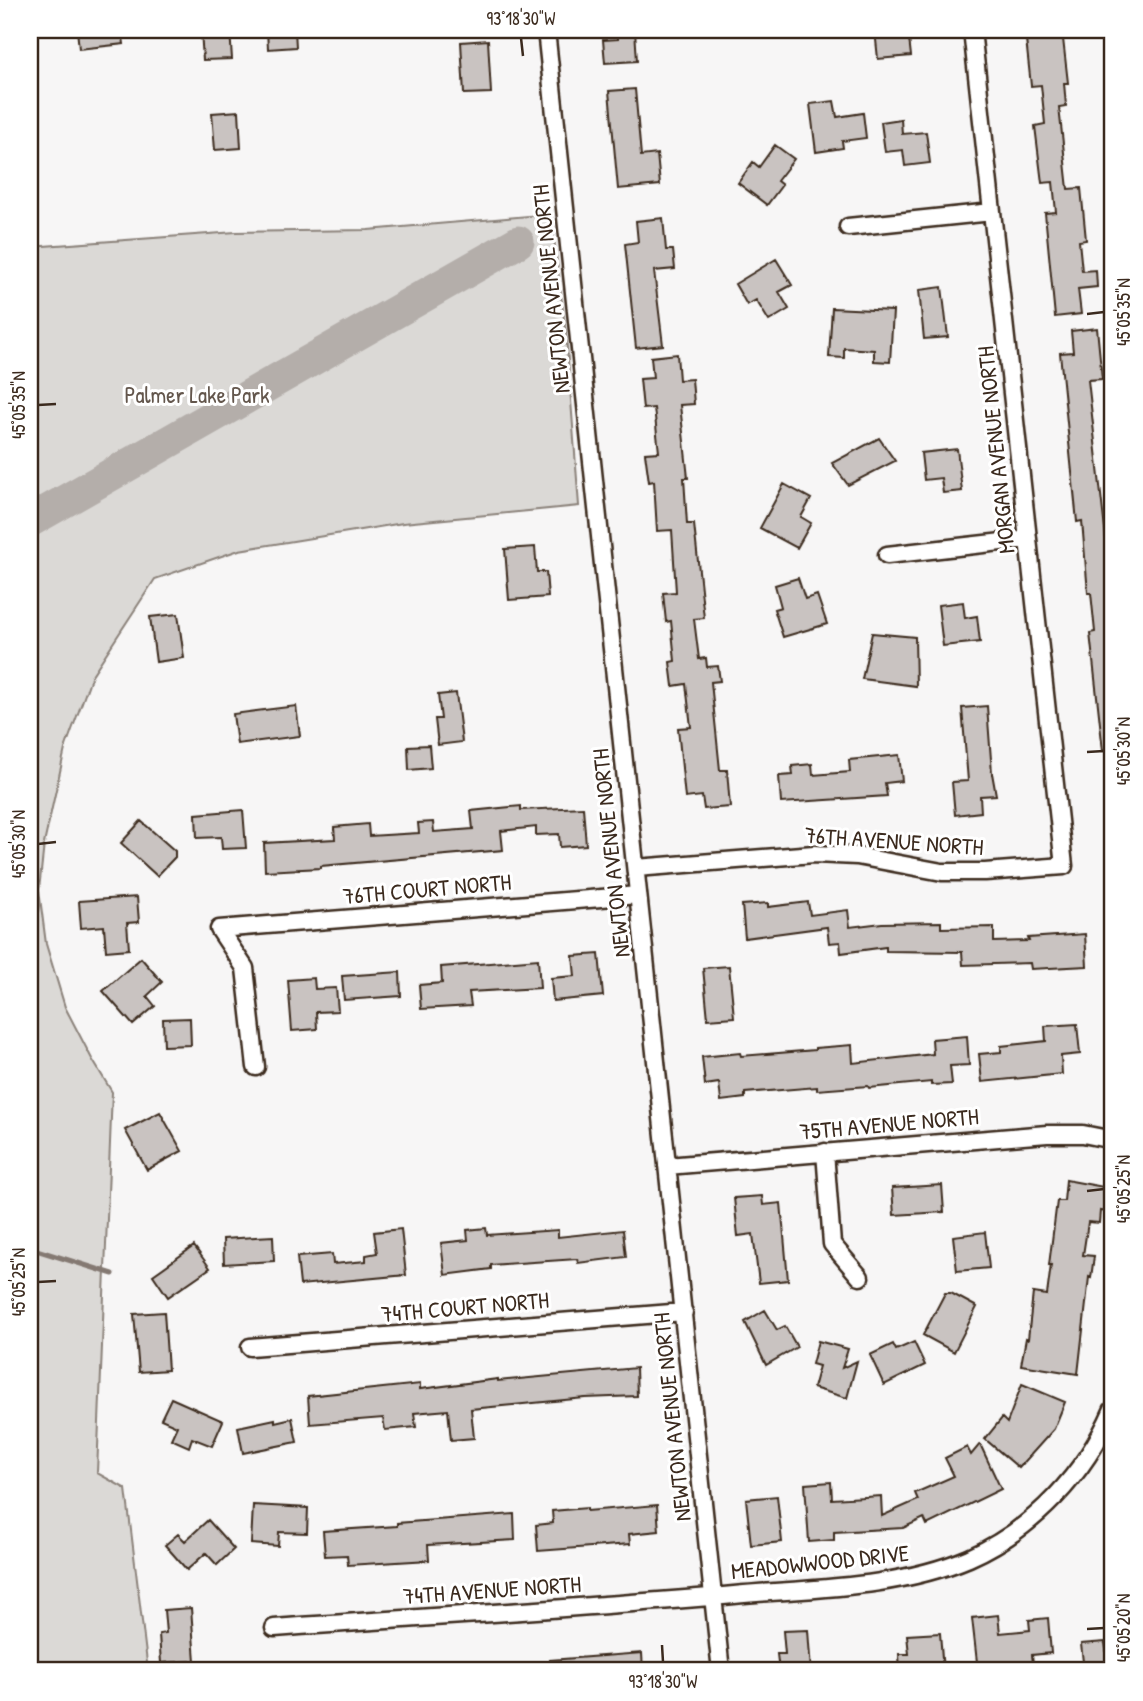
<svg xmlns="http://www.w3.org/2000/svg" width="1143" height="1701" font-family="'Patrick Hand',sans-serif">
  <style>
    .green { fill: #dbd9d6; stroke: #8b827a; stroke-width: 2 }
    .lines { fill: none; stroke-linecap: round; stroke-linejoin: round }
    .stream { stroke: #847972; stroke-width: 5 }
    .river { stroke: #b4aeaa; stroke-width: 33 }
    .building { fill: #c9c3c1; stroke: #3b2a1e; stroke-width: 2 }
    .street-casing { stroke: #3b2a1e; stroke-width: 21 }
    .street { stroke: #fff; stroke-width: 16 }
    .ticks { fill: none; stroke: #3b2a1e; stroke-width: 2.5 }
    .labels { text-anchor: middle; stroke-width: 6; stroke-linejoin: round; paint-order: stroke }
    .street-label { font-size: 23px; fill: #3b2a1e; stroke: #fff }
    .park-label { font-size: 23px; fill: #63564c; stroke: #fff }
    .neatline { fill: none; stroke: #3b2a1e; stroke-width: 2.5 }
    .ticks-label { font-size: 18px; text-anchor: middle; fill: #3b2a1e }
  </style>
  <rect width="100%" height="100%" fill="#f7f6f6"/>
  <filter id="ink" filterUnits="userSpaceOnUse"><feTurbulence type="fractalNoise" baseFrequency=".0143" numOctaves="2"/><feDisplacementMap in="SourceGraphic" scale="14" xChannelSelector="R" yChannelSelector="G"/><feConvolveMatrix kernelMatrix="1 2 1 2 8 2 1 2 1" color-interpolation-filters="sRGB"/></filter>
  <g filter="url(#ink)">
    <!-- green -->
    <path class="green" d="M551,214L566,334L579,506L403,523L239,550L155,579L92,675L65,749L44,844L39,890L46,944L65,1007L92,1059L112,1092L97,1473L126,1489L148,1671H30V247L236,232L368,230Z"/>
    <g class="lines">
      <!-- stream -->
      <path class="stream" d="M30,1248L113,1274"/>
      <!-- river -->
      <path class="river" d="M30,521L518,242"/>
    </g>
    <!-- building -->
    <path class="building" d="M77,30H122L124,44L79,49Z
      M201,30H230L232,59L203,60Z
      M267,30H295L296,47L268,49Z
      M618,30H635L637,61L605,63L603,40L618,39Z
      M875,30H908L911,56L878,59Z
      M1025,30H1062L1068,83H1064L1066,106L1059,107L1068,189L1081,188L1086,240L1079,241L1082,271L1096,270L1097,287L1078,289L1081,314L1055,317L1045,213L1056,212L1053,182L1042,183L1035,126L1045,124L1041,85L1031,86Z
      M488,40L491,93L464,94L461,42Z
      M635,89L641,156L657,154L660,185L618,189L609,91Z
      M834,101L837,117L863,113L866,138L842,141L843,148L816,152L810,104Z
      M239,111L241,148L215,150L212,113Z
      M901,119L902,134L926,132L930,163L905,166L903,150L885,152L881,122Z
      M775,145L794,159L777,181L782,185L767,205L738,183L753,162L759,167Z
      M663,218L666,250H673L675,269L654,271L663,345L636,348L625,244L638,242L636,221Z
      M776,259L792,285L779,292L789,309L769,321L756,300L747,305L735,284Z
      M942,287L948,337L924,339L919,290Z
      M832,308L893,311L890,362L874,361V350L844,348V358L829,357Z
      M1097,328L1102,379L1088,380L1106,539H1108L1110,558H1113V750L1103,751L1090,633L1095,632L1091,593H1088L1082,521L1077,522L1060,353L1073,352L1071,331Z
      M677,354L679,380L692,379L694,404L680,405L688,478H684L687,524H694L704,618L694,619L699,659L706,658L707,667L718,666L720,681L711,682L720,770H727L730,807L704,809L702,796L685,798L678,728L691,727L686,684L673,686L670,662L675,661L671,621L666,622L663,593L676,592L672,530L657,531L654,481L649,482L645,453L659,452L654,408L643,409L640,379L653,378L651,357Z
      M879,438L895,461L848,485L832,463Z
      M957,449L962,491L943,493L941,478L924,480L921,453Z
      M784,484L811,499L801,517L811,523L797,548L760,528Z
      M535,547L537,572H546L548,597L509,600L505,549Z
      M798,578L805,599L817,595L827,624L783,637L774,609L781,607L775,585Z
      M963,602L965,618L977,616L980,642L943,646L938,605Z
      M178,614L184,658L156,662L150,617Z
      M872,633L915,637L916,686L862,679Z
      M456,693L462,742L438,745L435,719H441L438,695Z
      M296,706L300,736L237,744L233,714Z
      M987,706L992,773L996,795L980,796L981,812L955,815L952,782L968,781L962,708Z
      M429,745L431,768L409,770L408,746Z
      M899,755L902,781L885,783L887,796L781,803L779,776L793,775L792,766L812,764L813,775L850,772L849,760Z
      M521,806V810L583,807L586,845L560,847L559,834L536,835V827L501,831L503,850L321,866V868L265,871L264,843L335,839L334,827L368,824L369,836L419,833L418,823L433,822L434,832L473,829L471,811Z
      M243,810L246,848L222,849L221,837L197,838L196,814Z
      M141,821L175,851V857L157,876L121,843Z
      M137,897L139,922L127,923L129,949L106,951L104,926L81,928L79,901Z
      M808,902L810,915L848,910L850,927L882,923L941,922V928L994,927V942L1029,941L1028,938L1085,934L1087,966L1031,969L1030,963L963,965L962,952L886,951V947L841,953L840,942L829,943L827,927L745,938L742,905L768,903V907Z
      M599,954L603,996L553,1001L551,978L575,976L573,956Z
      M141,958L162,982L147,996L155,1006L133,1025L103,991Z
      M538,959L540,988L469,992L471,1006L421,1009L419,985L442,983L441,967Z
      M729,966L734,1017L708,1019L703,968Z
      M400,972L401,996L344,1000L342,976Z
      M314,978L315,989L336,988L338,1011L316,1012L317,1029L292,1031L288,980Z
      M190,1018L191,1045L164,1046L163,1019Z
      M1077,1024L1080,1054L1061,1056L1062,1074L982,1082L979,1054L1001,1052V1046L1046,1041L1045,1026Z
      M967,1036L969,1065L950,1066L952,1084L931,1085V1082L869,1088L868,1086L817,1090V1087L745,1093V1098L721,1101L719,1083L705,1085L702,1057L740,1053L741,1056L815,1050V1048L852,1045L853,1063L933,1054L932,1039Z
      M160,1112L182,1151L147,1170L125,1130Z
      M1066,1180L1109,1188L1107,1212L1100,1211L1099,1223L1088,1222L1083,1255L1094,1256L1091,1278L1089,1277L1078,1374L1021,1365L1026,1338L1028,1339L1033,1293L1047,1295L1051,1265H1049L1057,1201H1064Z
      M942,1185L944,1212L894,1215L892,1188Z
      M762,1196L763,1205L781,1203L788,1280L759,1283L753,1234L738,1236L734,1198Z
      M486,1228L487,1235L558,1230V1237L623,1230L626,1257L578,1263L577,1259L491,1265V1269L445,1275L441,1243L468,1240L467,1230Z
      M401,1229L406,1275L300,1285L297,1257L332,1254L333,1264L366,1261V1255L377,1253L374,1232Z
      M985,1232L989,1268L957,1271L953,1236Z
      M273,1236L274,1261L224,1264L223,1239Z
      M194,1246L210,1268L168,1297L153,1275Z
      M945,1293H951L977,1307L954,1352L923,1335Z
      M765,1310L777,1330L785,1326L797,1347L766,1365L745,1322Z
      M164,1312L168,1370L139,1372L134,1314Z
      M818,1341L848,1349L842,1368L857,1361L847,1398L813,1388L819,1366L812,1364Z
      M914,1342L925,1365L884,1385L870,1355L893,1344L896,1350Z
      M636,1368L637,1396L585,1398L471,1409L474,1438L451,1440L448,1410L414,1413L416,1427L385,1430L383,1418L310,1424L308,1396L420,1384V1389L498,1379V1381Z
      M1022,1384L1065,1402L1054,1429L1019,1468L985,1439L1002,1418L1007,1423Z
      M171,1398L223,1421L212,1446L192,1438L189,1447L171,1439L177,1426L161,1419Z
      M292,1418L297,1442L243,1453L238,1427L275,1419V1422Z
      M980,1444L1001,1489L927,1525L924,1518L903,1528L834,1532V1540L809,1542L805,1484L831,1482L832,1499L881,1496L882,1516L918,1500L915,1493L954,1476L945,1458L967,1447L971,1455Z
      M777,1496L782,1542L751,1545L746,1499Z
      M253,1505L308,1508L307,1533L279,1532L278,1546L251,1544Z
      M657,1505L659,1531L629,1534L630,1544L538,1551L536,1525L553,1523L552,1511L587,1508V1511Z
      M514,1514L515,1540L428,1545L429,1560L348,1565L347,1555L325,1556L323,1531L397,1526V1523Z
      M208,1520L234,1549L217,1565L206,1553L187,1570L165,1545L178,1534L185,1541Z
      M191,1608L195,1661L161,1663L159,1634L166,1633L164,1610Z
      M998,1615L1000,1633L1030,1630L1029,1620L1048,1618L1051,1653L1032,1655L1034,1671H978L972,1618Z
      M808,1630L811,1671H779L777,1654H785L783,1631Z
      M940,1633L943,1671H900L899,1654H909L907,1635Z
      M1105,1642L1109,1671H1084L1081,1644Z
      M642,1653L643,1671H550V1660Z"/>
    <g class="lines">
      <!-- street casing -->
      <g class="street-casing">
        <path id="street" d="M546,30L721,1671
          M848,227L992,212
          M887,555L1028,539
          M636,868L814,854L857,856L942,872H985L1064,866L972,30
          M256,1067L245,968L219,929L638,895
          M825,1152L832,1244L860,1277
          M667,1166L1047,1134H1083L1113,1140
          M250,1347L684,1312
          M274,1628C427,1617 581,1608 734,1595C812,1588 896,1589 969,1558C1034,1529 1085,1474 1113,1409"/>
      </g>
      <!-- street -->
      <use href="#street" class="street"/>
    </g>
  </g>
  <!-- ticks -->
  <path class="ticks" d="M521,38L523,56M1087,314L1104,312M38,405L56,404M1087,752L1104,751M38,844L56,842M1087,1191L1104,1189M38,1282L56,1281M1087,1629L1104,1628M662,1645L663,1662"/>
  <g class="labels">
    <!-- street labels -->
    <g class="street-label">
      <text transform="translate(551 289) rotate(-96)" y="8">NEWTON AVENUE NORTH</text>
      <text transform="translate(996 450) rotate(-96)" y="8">MORGAN AVENUE NORTH</text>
      <text transform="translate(894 841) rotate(4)" y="8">76TH AVENUE NORTH</text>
      <text transform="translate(611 853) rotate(-96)" y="8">NEWTON AVENUE NORTH</text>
      <text transform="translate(427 889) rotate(-5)" y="8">76TH COURT NORTH</text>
      <text transform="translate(889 1124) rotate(-5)" y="8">75TH AVENUE NORTH</text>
      <text transform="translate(465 1307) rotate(-5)" y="8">74TH COURT NORTH</text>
      <text transform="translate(672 1417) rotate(-96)" y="8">NEWTON AVENUE NORTH</text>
      <text transform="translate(820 1562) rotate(-6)" y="8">MEADOWWOOD DRIVE</text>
      <text transform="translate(492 1590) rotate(-4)" y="8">74TH AVENUE NORTH</text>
    </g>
    <!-- park labels -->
    <g class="park-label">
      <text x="197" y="403">Palmer Lake Park</text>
    </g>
  </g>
  <!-- margin -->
  <rect width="1143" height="1701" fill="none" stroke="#fff" stroke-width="77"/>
  <rect x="38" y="38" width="1066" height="1624" class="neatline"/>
  <g class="ticks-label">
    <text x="521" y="25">93°18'30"W</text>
    <text transform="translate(1124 312) rotate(-90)" y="6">45°05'35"N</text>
    <text transform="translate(19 405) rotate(-90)" y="6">45°05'35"N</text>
    <text transform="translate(1124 751) rotate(-90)" y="6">45°05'30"N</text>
    <text transform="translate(19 844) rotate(-90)" y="6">45°05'30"N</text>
    <text transform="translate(1124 1189) rotate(-90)" y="6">45°05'25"N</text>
    <text transform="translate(19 1282) rotate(-90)" y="6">45°05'25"N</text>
    <text transform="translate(1124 1628) rotate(-90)" y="6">45°05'20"N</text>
    <text x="663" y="1688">93°18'30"W</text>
  </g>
</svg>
